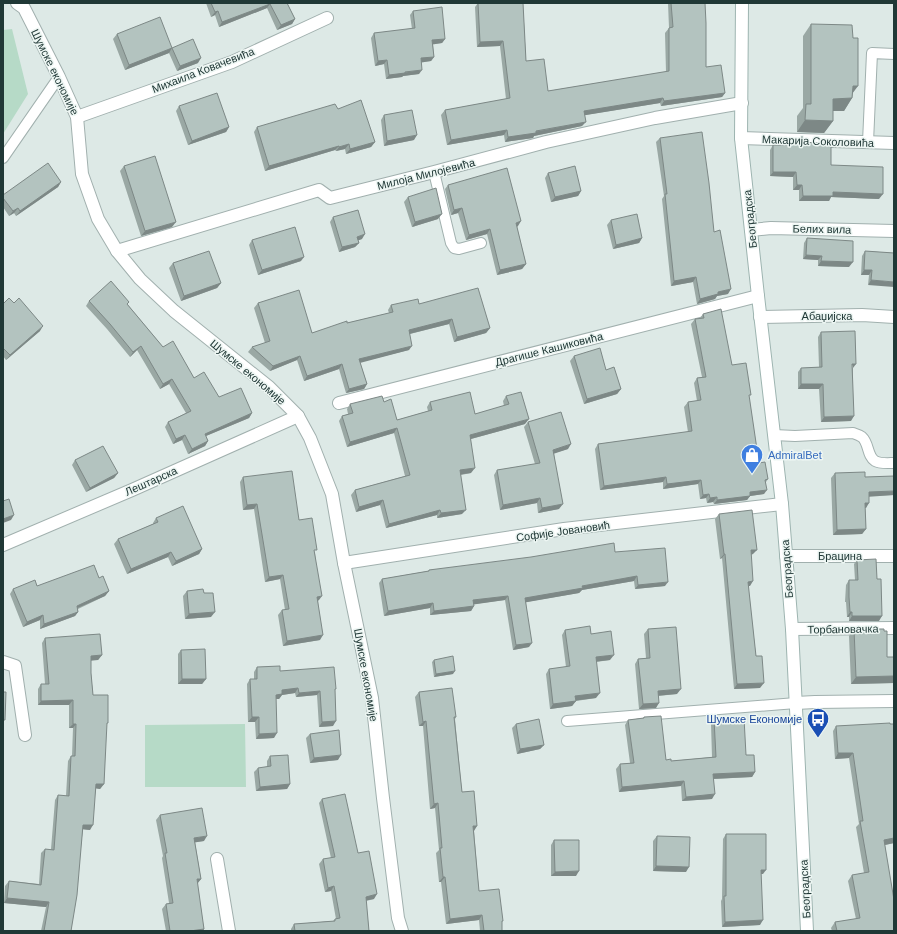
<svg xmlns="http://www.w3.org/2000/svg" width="897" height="934" font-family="Arial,sans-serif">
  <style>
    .green { fill: #b6dac7 }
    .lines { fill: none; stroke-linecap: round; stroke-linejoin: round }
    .service-casing { stroke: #a1b0ae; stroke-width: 12 }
    .minor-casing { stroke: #a1b0ae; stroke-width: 14 }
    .tertiary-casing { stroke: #a1b0ae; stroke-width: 14 }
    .secondary-casing { stroke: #9db4b0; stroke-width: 14 }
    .service { stroke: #fff; stroke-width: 10 }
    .minor { stroke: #fff; stroke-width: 12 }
    .tertiary { stroke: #fff; stroke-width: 12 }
    .secondary { stroke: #fff; stroke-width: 12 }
    .wall { fill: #9aa8a4 }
    .shaded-wall { fill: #7d8886 }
    .building { fill: #b3c3bf; stroke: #7d8886 }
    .labels { text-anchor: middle; stroke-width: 3; stroke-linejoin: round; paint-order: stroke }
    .street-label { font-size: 11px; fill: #203836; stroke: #edf6f3 }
    .shop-label { font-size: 11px; fill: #366cbe; stroke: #edf6f3; text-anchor: start }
    .transit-label { font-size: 11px; fill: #164399; stroke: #edf6f3; text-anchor: end }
  </style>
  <rect width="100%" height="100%" fill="#dde9e6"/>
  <!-- green -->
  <path class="green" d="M12,29L28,94L3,134V30Z
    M245,724L246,787H145V725Z"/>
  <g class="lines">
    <!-- service casing -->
    <g class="service-casing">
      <path id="service" d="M868,142L872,53L894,54
        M3,158L59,77
        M434,172L451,243L454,248L459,249L481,243
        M774,435L795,436L853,433C856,434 859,435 862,437C869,443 867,456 875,461C880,464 889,463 894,463
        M567,721L796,703"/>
    </g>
    <!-- minor casing -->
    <g class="minor-casing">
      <path id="minor" d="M77,117L232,62L327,18
        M741,138L894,143
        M751,230L771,228L894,231
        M117,251L319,190L330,198L434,172L546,142L655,118L742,103
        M760,317L862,315L894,317
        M339,403L758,296
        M3,545L132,490L298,416
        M786,556H894
        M344,563L564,529L782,504
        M792,629L894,628
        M3,662L15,666L25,735
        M796,703L815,702L894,701
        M217,859L229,931"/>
    </g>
    <!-- tertiary casing -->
    <g class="tertiary-casing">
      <path id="tertiary" d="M17,3L24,8L59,77L77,117L82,174L98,219L117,251L140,279L174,311L269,387L298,416L310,438L332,494L344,563L372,698L383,798L398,918L402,931"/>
    </g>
    <!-- secondary casing -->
    <g class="secondary-casing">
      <path id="secondary" d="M742,3L741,138L758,296L782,504L792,629L800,788L807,931"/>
    </g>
    <!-- service -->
    <use href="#service" class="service"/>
    <!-- minor -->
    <use href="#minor" class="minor"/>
    <!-- tertiary -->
    <use href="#tertiary" class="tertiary"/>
    <!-- secondary -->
    <use href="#secondary" class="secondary"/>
  </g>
  <!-- wall -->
  <path class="wall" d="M206,3H287L295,19L292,24L277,30L267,8L219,27L215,15L211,17Z
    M478,3H523L526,61L548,91L666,72L665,33L669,28L668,3H705L706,67L725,93L722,97L661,106L660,103L585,115L582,126L534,136L533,138L505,142L504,135L447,145L441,115L445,110L506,99L500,46L477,47L475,7Z
    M413,11L445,39L442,43L433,44L434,57L431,61L421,62L419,74L403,76L402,77L386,79L384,64L375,66L371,38L374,33L412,29L410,15Z
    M811,24L853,93L852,98L844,111H833V121L824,133L797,132V116L803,108V36Z
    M117,34L172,48L198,63L177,71L169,53L125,70L113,39Z
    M179,106L229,127L226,132L188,145L176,111Z
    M338,109L375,142L371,147L346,154L345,149L336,151L335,150L265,171L254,132L257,127Z
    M384,115L414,140L384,146L381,120Z
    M660,138L714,232L728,294L717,296L715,299L697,304L693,282L671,286L662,199L664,196L656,142Z
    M790,142L831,165L879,199L831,197L829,201H799V190H793V177L770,176V150L773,145H788Z
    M124,166L172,227L141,236L120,171Z
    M548,173L581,191L578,196L551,202L545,178Z
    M61,182L58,187L16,216L14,213L9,216L3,207V195Z
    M448,185L518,226L517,227L526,264L522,269L497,275L487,234L466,240L458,213L451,215L445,189Z
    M408,197L438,219L412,227L404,202Z
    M333,217L362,239L358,240L359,243L355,247L339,252L330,222Z
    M611,220L642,238L639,243L613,249L607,225Z
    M807,238L849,267L818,266V260L803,259L804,243Z
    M252,240L301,261L258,275L249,245Z
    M865,251L894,253L868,285L869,275H861L862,256Z
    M173,263L221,283L217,288L181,301L169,268Z
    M89,301L128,305L163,347L194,378L219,397L252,413L249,418L206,436L208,441L205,446L188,454L182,440L173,444L165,427L168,422L186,413L169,384L160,389L137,350L130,357L107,329L86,306Z
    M258,303L312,333L347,323L389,313L388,310L391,305L419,304L490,328L486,333L454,342L449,324L410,334L409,350L360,362L367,384L364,389L346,393L339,369L304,381L297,360L270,371L248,352L252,347L265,343L254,308Z
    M3,304L40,331L6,360L3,356Z
    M703,314L732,365L749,398L759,463L768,479L766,482L764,494L750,496L747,500L714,504L713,502L707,503L706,498L700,499L698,484L663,489V482L600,490L595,449L598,444L688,432L684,407L688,402L697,401L694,383L697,378L702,377L691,324L695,319L700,318Z
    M821,332L853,368L851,421L821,422L819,389H798V372L801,368L819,367L818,337Z
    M574,356L606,370L621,389L617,394L584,404L570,361Z
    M506,396L525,424L471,439V473L461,475L462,514L437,518V515L386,528L380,505L356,512L351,495L355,490L405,476L394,433L347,447L339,421L342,416L348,414L347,409L350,404L384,402L397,420L428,411L427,407L430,402L475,414L504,406L503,401Z
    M528,422L568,449L554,453L559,509L538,513L537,503L500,510L494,475L497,470L535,464L524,427Z
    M75,460L118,473L114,478L86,492L72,465Z
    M835,473L865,477L894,495L869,496L866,508H865L866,529L862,534L833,535L831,478Z
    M243,477L299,520L315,553L319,600L318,601L320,640L283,646L278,615L282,610H285L280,579L265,582L254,509L243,510L240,482Z
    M719,514L753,554L751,555L750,586H748L756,656L760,688L734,689L722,558L720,559L715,519Z
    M156,518L202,549L199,554L172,566L168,557L127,574L114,544L118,539L153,524V523Z
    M615,552L665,586L635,589L634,581L582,590L579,593L526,602L529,647L513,650L505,600L474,604V606L471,611L430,615V608L384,616L379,583L382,579L428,571L429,570Z
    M857,560L879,621H849V617H847L846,602H845L846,585L849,580H855L854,564Z
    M99,578L109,591L105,596L78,609V612L75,616L40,629V620L23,627L10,594L13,589L37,586Z
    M187,591L204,593L211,617L185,619L183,596Z
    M648,629L677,694L658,696L656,708L639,709L635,664L638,659L646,658L644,634Z
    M854,629L887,657H894V683L851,684L849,636Z
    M565,630L591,634L610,660L596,662V698L576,701L572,706L550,709L546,674L549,669L566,667L562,635Z
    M45,638L102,655L98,660H91V673L93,695L106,726L104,784L100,789L96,788L90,830L83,829L71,931H41L46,907L4,903L5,886L9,881L39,884L41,853L45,849H51L55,800L58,795L66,796L68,761L71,756H72L73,728H69V705H38V689L41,684H45L42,643Z
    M181,650L206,679L202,684H178V654Z
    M434,660L453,674L434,677L432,662Z
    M257,667L280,671L335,691L333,726L319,727L317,695L296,697L295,693L282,695L279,699H276L274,738L256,739L255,722H248L247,684L250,679H254V672Z
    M419,692L456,717L455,719L462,792L474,831L479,891L502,922V931H480L479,920L446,924L441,882H439L436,853L439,850L435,808L430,809L423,726H419L415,697Z
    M644,717L666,760L671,761L712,757L711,724L714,719L746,755L755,772L752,777L714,779L712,799L682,801L681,786L619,792L616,769L620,764L630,763L625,725L628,720L643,718Z
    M516,724L544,745L540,749L517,754L512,728Z
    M894,724V843L885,845L894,931H832L831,928L835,922L856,919L848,881L852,875L864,873L856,827L859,824L849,758L835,759L833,731L836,726Z
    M310,734L338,760L310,763L306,738Z
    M270,756L290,784L287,789L256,791L254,772L258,768L267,767V761Z
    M322,799L358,853L374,899L366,901L369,931H291V929L294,924L333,921L335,919H336L331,891L325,892L319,864L323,859L331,858L319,803Z
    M160,815L204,841L195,842L201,879L197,884L204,929L203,931H166L162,909L166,904L169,903L162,858L163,856L156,820Z
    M726,834L763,874H761L760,925L722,927L721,901L722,899L723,839Z
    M657,836L686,872L653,871V841Z
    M554,840L576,876H551V845Z"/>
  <!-- shaded-wall -->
  <path class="shaded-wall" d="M270,4L267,8L219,27L222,22Z
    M218,11L215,15L211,17L215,12Z
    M295,19L292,24L277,30L281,25Z
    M445,39L442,43L429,45L432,40Z
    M503,41L500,46L477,47L480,42Z
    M172,48L169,53L125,70L129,65Z
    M434,57L431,61L418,63L421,58Z
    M201,58L198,63L177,71L180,66Z
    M387,60L384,64L375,66L378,61Z
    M422,70L419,74L403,76L402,77L386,79L389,75Z
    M853,86H858L849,98Z
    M725,93L722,97L661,106L664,101Z
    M663,98L660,103L580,116L584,111Z
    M852,98L844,111H825L833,99Z
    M805,120L833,121L824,133L797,132Z
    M586,122L582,126L534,136L533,138L505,142L508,137Z
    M229,127L226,132L188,145L192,141Z
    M507,130L504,135L447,145L451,140Z
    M417,135L414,140L384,146L387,141Z
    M375,142L371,147L346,154L350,149Z
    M349,144L345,149L336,151L339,147Z
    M339,146L335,150L265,171L269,166Z
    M773,172H796L793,177L770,176Z
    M61,182L58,187L16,216L20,211Z
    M797,185H802L799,190H793Z
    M581,191L578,196L551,202L555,197Z
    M833,192L883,194L879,199L831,197L829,201H799L803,196Z
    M18,208L14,213L9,216L13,211Z
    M462,208L458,213L451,215L454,210Z
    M442,214L438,219L412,227L415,222Z
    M521,221L518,226L512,228L516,223Z
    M176,222L172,227L141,236L145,231Z
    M490,229L487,234L466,240L469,235Z
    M365,234L362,239L354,242L357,237Z
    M642,238L639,243L613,249L616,245Z
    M359,243L355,247L339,252L342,247Z
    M806,255L822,256L818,260L803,259Z
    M304,257L301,261L258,275L262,270Z
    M821,261L853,262L849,267L818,266Z
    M526,264L522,269L497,275L500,270Z
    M864,270H872L869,275H861Z
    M696,277L693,282L671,286L674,281Z
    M871,280L894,282V287L868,285Z
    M221,283L217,288L181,301L184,296Z
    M731,289L728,294L717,296L715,299L697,304L700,299L718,292Z
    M452,319L449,324L405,335L409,330Z
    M43,326L40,331L6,360L10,355Z
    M490,328L486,333L454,342L457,337Z
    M141,346L130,357L133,352Z
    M412,346L409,350L356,364L359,359Z
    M300,356L297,360L270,371L273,366Z
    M342,364L339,369L304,381L307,376Z
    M852,364H856L853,368Z
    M172,379L169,384L160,389L163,384Z
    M367,384L364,389L346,393L349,389Z
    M801,384H823L819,389H798Z
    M621,389L617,394L584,404L587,399Z
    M252,413L249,418L201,438L205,434Z
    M854,416L851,421L821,422L824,417Z
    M529,419L525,424L467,440L470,435Z
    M397,428L394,433L347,447L350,442Z
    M185,435L182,440L173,444L176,439Z
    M208,441L205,446L188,454L192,449Z
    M571,444L568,449L550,455L553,450Z
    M475,468L471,473L456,475L460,470Z
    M118,473L114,478L86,492L90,488Z
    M666,477L663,482L600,490L604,486Z
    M701,480L698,484L663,489L667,484Z
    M767,490L764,494L750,496L747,500L714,504L717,500L750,492Z
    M894,491V495L865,497L869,492Z
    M709,494L706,498L700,499L703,495Z
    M717,497L713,502L707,503L710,498Z
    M540,498L537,503L500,510L503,505Z
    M383,500L380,505L356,512L359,507Z
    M865,503H869L866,508H861Z
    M257,504L254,509L243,510L247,505Z
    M563,504L559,509L538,513L542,508Z
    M440,510L437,515L386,528L389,524Z
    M466,510L462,514L437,518L441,513Z
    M14,515L11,520L3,523V519Z
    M866,529L862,534L833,535L837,530Z
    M202,549L199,554L172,566L176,561Z
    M751,550H757L753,554L747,555Z
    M171,552L168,557L127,574L131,569Z
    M724,554H725L722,558L720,559Z
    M283,575L280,579L265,582L269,577Z
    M637,576L634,581L582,590L579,593L522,603L525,598L582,586Z
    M753,581L750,586H744L748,582Z
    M668,582L665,586L635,589L638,585Z
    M109,591L105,596L73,610L77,606Z
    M322,596L319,600L314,601L317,597Z
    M508,596L505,600L470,605L473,600Z
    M433,603L430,608L384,616L388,611Z
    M474,606L471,611L430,615L434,611Z
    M78,612L75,616L40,629L44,624Z
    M215,612L211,617L185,619L189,614Z
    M850,612H852L849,617H847Z
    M43,615L40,620L23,627L27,622Z
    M852,616H882L879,621H849Z
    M323,635L320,640L283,646L287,641Z
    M532,643L529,647L513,650L516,645Z
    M102,655L98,660L88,661L91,656Z
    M614,655L610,660L592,662L596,657Z
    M455,671L453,674L434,677L436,674Z
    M894,676V683L851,684L856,677Z
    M182,679H206L202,684H178Z
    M764,683L760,688L734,689L737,684Z
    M298,688L295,693L282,695L279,699H273L276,695L282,690Z
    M681,689L677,694L654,696L658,691Z
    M320,691L317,695L296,697L299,693Z
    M600,693L596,698L572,701L575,696Z
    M73,700L69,705H38L41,701Z
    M576,701L572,706L550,709L553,704Z
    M659,703L656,708L639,709L643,704Z
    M252,717H259L255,722H248Z
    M336,721L333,726L319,727L322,722Z
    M426,721L423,726H419L423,722Z
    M73,724H76L73,728H69Z
    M277,733L274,738L256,739L259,734Z
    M544,745L540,749L517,754L520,749Z
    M838,753H853L849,758L835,759Z
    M341,755L338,760L310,763L314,758Z
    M755,772L752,777L710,779L713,774Z
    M684,781L681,786L619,792L622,787Z
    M96,784H104L100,789L93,788Z
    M290,784L287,789L256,791L260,787Z
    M715,794L712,799L682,801L686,797Z
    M438,803L435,808L430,809L434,804Z
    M83,825H93L90,830L80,829Z
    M473,826H477L474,831H470Z
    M207,836L204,841L191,843L194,838Z
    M894,838V843L880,846L884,840Z
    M656,866L689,867L686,872L653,871Z
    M761,870H766L763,874H757Z
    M579,871L576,876H551L555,872Z
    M443,877H445L441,882H439Z
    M197,879H201L197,884Z
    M334,886L331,891L325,892L328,888Z
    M377,894L374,899L363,901L366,897Z
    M7,898L49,902L46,907L4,903Z
    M482,915L479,920L446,924L450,919Z
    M763,920L760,925L722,927L725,922Z
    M204,929L203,931H190Z"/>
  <!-- building -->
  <path class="building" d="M211,3H287L295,19L281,25L270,4L222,22L218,11L215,12Z
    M478,3H523L526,61L544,59L548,91L669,71V28L673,27L671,3H705L706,23V67L721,65L725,93L664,101L663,98L584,111L586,122L536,131V133L508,137L507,130L451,140L445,110L510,98L503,41L480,42Z
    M442,7L445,39L432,40L434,57L421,58L422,70L405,72V73L389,75L387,60L378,61L374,33L415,28L413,11Z
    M160,17L172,48L129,65L117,34Z
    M811,24L852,25L853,38H858V86H853L852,98L833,99V121L805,120L806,104H811Z
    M193,39L201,58L180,66L172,48Z
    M217,93L229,127L192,141L179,106Z
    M361,100L375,142L350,149L349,144L339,147V146L269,166L257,127L335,104L338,109Z
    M412,110L417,135L387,141L384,115Z
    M702,132L709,183L714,232L720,230L731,289L718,292V294L700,299L696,277L674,281L665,194H667L660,138Z
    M790,142L831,143V165L883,167V194L833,192V196H803L802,185H797L796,172H773V145H790Z
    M155,156L176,222L145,231L124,166Z
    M48,163L61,182L20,211L18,208L13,211L3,198V195Z
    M575,166L581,191L555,197L548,173Z
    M507,168L521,221L516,223L526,264L500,270L490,229L469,235L462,208L454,210L448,185Z
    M436,188L442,214L415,222L408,197Z
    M358,210L365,234L357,237L359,243L342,247L333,217Z
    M637,214L642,238L616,245L611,220Z
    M295,227L304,257L262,270L252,240Z
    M807,238L853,241V262L821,261L822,256L806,255Z
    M209,251L221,283L184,296L173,263Z
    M865,251L894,253V282L871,280L872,270H864Z
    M111,281L129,302L127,304L163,347L173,341L194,378L204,372L219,397L241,388L252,413L205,434L208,441L192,449L185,435L176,439L168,422L191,411L172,379L163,384L141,346L133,352L110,324L89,301Z
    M478,288L490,328L457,337L452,319L409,330L412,346L359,359L367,384L349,389L342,364L307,376L300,356L273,366L252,347L270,341L258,303L299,290L312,333L347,321V323L393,312L391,305L418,299L419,304Z
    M9,298L14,303L19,298L43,326L10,355L3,348V304Z
    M721,309L732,365L746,363L751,395H749L759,463L765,462L768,479L765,480L767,490L750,492V496L717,500V497L710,498L709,494L703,495L701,480L667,484L666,477L604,486L598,444L692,431L688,402L701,400L697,378L706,377L695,319L704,318L703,314Z
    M855,331L856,364H852L854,416L824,417L823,384H801V368L822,367L821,332Z
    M600,348L606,370L614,367L621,389L587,399L574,356Z
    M470,392L475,414L509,404L506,396L521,392L529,419L470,435L475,468L460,470L466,510L441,513L440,510L389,524L383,500L359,507L355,490L410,475L397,428L350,442L342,416L353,413L350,404L382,396L384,402L391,399L397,420L432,410L430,402Z
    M561,412L571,444L553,450L563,504L542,508L540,498L503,505L497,470L540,463L528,422Z
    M103,446L118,473L90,488L75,460Z
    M292,471L299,520L312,518L317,550H314L322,596L317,597L323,635L287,641L282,610L289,609L283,575L269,577L257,504L247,505L243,477Z
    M865,472V477L894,476V491L869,492V503H865L866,529L837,530L835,473Z
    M9,499L14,515L3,519V501Z
    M183,506L202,549L176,561L171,552L131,569L118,539L158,522L156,518Z
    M752,510L757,550H751L753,581L748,582L756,656H762L764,683L737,684L725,554H724L719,514Z
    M614,543L615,552L665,548L668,582L638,585L637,576L582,586L583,588L525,598L532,643L516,645L508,596L473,600L474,606L434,611L433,603L388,611L382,579L429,571V570L531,557Z
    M876,559L877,579H881L882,616H852V612H850L849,597V580H858L857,560Z
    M94,565L99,578L103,576L109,591L77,606L78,612L44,624L43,615L27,622L13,589L35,580L37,586Z
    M203,589L204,593H213L215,612L189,614L187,591Z
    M590,626L591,634L611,631L614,655L596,657L600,693L575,696L576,701L553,704L549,669L570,666L565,630Z
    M676,627L681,689L658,691L659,703L643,704L638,659L650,658L648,629Z
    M854,629H884V631H887V657H894V676L856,677Z
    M100,634L102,655L91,656V673L93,695H108V723H107L104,784H96L93,825H83L77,895L71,931H44L49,902L7,898L9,881L41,885L45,849L54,850L58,795L69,796L71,756H75L76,724H73V700L41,701V684H49L45,638Z
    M205,649L206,679H182L181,650Z
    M453,656L455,671L436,674L434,660Z
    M280,666V671L334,667L336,689H335L336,721L322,722L320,691L299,693L298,688L282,690V694L276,695L277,733L259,734V717H252L250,679H257V667Z
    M452,688L456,717H454L462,792L474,791L477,826H473L479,891L499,889L503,921H502V931H484L482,915L450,919L445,877H443L440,848H442L438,803L434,804L426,721L423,722L419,692Z
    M3,692H6L5,720H3Z
    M661,716L666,760L671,759V761L716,757L714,719L744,718L746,755H754L755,772L713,774L715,794L686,797L684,781L622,787L620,764L634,763L628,720L644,718V717Z
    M539,719L544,745L520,749L516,724Z
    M890,723V724H894V838L884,840L894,900V931H837L835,922L860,918L852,875L869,872L860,821H863L853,753H838L836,726Z
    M339,730L341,755L314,758L310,734Z
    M288,755L290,784L260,787L258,768L271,766L270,756Z
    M345,794L358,853L369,851L377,894L366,897L369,931H295L294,924L335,921V919L340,918L334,886L328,888L323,859L335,857L322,799Z
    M202,808L207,836L194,838L201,879H197L204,929L190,931H170L166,904L173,903L165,853H167L160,815Z
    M726,834H766V870H761L763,920L725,922L724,896H726Z
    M657,836L690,837L689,867L656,866Z
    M554,840H579V871L555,872Z"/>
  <!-- icons -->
  <defs>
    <g id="shop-pin" transform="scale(1.15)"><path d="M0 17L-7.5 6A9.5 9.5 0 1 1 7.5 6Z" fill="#3f7fe0" stroke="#edf6f3"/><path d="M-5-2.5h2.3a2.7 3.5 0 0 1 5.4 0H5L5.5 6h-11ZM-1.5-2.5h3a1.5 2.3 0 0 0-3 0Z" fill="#fff"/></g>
    <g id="bus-pin" transform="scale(1.15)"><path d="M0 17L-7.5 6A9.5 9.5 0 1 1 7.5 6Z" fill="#1a4fb4" stroke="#edf6f3"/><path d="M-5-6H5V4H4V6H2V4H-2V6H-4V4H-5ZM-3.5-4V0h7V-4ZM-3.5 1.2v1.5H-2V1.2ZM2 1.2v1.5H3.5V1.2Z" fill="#fff"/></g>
  </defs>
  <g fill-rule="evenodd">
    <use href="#shop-pin" x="752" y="455"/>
    <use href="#bus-pin" x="818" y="719"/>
  </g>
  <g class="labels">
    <!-- street labels -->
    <g class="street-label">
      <text transform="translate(203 70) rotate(-21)" y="4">Михаила Ковачевића</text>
      <text transform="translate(55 72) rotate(64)" y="4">Шумске економије</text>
      <text transform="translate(818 141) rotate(2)" y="4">Макарија Соколовића</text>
      <text transform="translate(426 174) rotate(-14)" y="4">Милоја Милојевића</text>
      <text transform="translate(750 219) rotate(-96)" y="4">Београдска</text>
      <text transform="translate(822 229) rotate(1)" y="4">Белих вила</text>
      <text x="827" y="320">Абаџијска</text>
      <text transform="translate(549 349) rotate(-14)" y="4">Драгише Кашиковића</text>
      <text transform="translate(248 372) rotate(40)" y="4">Шумске економије</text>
      <text transform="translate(151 481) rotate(-24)" y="4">Лештарска</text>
      <text transform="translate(563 531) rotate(-8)" y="4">Софије Јовановић</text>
      <text x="840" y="560">Брацина</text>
      <text transform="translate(787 569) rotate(-94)" y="4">Београдска</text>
      <text transform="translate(843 629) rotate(-1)" y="4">Торбановачка</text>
      <text transform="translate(366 675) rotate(80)" y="4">Шумске економије</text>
      <text transform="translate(805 889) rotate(-93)" y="4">Београдска</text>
    </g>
    <!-- shop labels -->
    <g class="shop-label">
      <text x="768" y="459">AdmiralBet</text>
    </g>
    <!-- transit labels -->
    <g class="transit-label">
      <text x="802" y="723">Шумске Економије</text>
    </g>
  </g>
  <!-- border -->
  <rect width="897" height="934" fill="none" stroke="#203836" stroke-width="8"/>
</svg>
